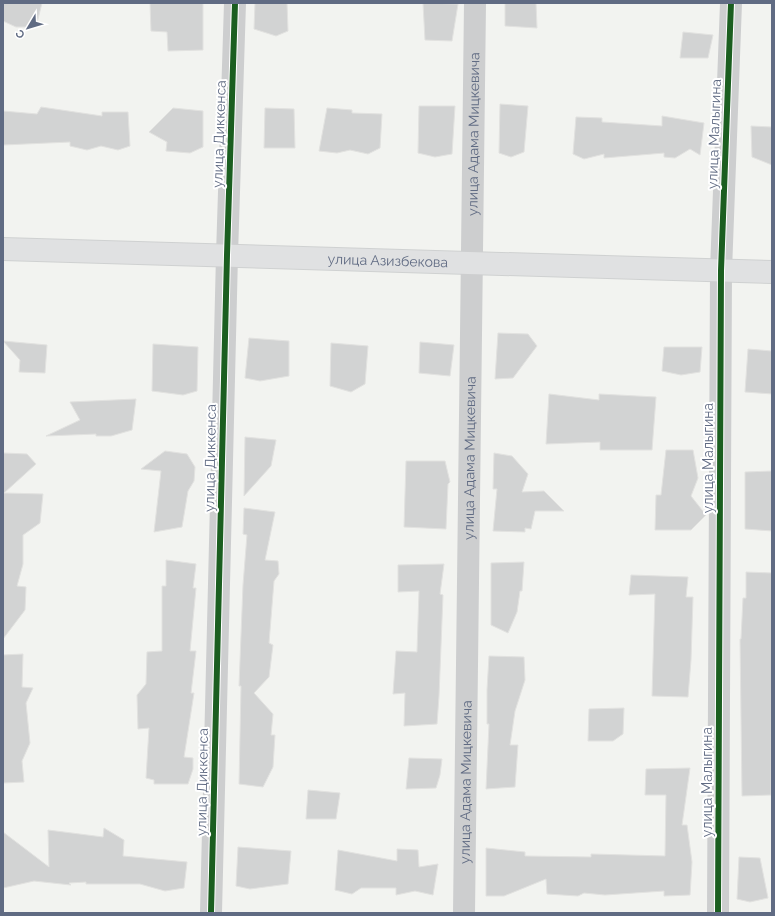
<svg xmlns="http://www.w3.org/2000/svg" width="775" height="916" viewBox="0 0 775 916" font-family="Raleway,sans-serif">
  <rect width="100%" height="100%" fill="#f2f3f0"/>
  <!-- building -->
  <path fill="#d2d3d3" stroke="#e2e2e0" d="M3,3H42L36,27H16L3,21Z
    M150,3H203V50L168,51L167,32L151,31Z
    M255,3H287L288,31L276,36L254,29Z
    M423,3L458,4L452,41L425,40Z
    M505,3H536L537,28L505,26Z
    M683,32L713,35L708,58H680Z
    M500,104L528,106L524,152L511,157L499,153Z
    M419,106H455L452,154L435,157L418,153Z
    M41,107L102,116V112H128L130,146L118,150L101,146L87,150L70,146V142L3,145V111L37,114Z
    M173,108L203,111V147L190,153L166,151L167,142L149,132Z
    M265,108L294,109L295,148H264Z
    M327,108L352,110V113L382,114L380,148L368,154L350,150L337,153L319,151Z
    M662,116L704,123L700,155L690,149L675,158L664,157V153L604,158V154L584,159L573,154L576,117L602,118V122L662,126Z
    M751,126L772,127V165L752,157Z
    M498,333L528,334L537,346L513,378L495,379Z
    M249,338L289,341V376L260,381L245,378Z
    M3,341L47,345L45,373L19,372L20,360Z
    M420,342L454,345L450,376L419,373Z
    M331,343L368,346L365,384L351,392L330,386Z
    M153,344L198,347L197,391L183,395L152,391Z
    M664,347H702L700,372L681,375L662,371Z
    M748,349L772,351V394L745,392Z
    M549,394L599,400V394L656,397L652,450H600V442L546,444Z
    M136,399L132,430L111,436H96V434L46,436L80,420L70,402Z
    M245,437L276,440L271,466L244,496Z
    M666,450H693L698,478L691,496L706,515L691,530H655L656,495H661Z
    M165,451L187,454L195,467L194,481L188,491L182,527L154,532L161,471L141,469Z
    M3,453L27,454L36,464L4,493L43,494L40,523L23,535V564L17,586L26,587L25,610L3,639Z
    M494,453L512,456L528,474L522,492L544,491L564,511H535L531,529L525,528V532L493,531L497,489H493Z
    M406,461H445L450,482L448,484L446,529L404,527Z
    M772,471V531L745,529V472Z
    M244,508L275,512L265,560L278,561L279,574L274,581L269,643L273,645L269,677L254,693L273,714L271,735H275L273,767L263,787L239,784L241,686H239L243,585L247,535L243,534Z
    M166,560L196,564L193,588H196L190,651H196L191,693H194L184,757L193,758V769L188,784H154V780L146,778L149,728L138,729L137,695L146,684L147,652L162,651V586H166Z
    M524,562L522,591H520L517,612L508,633L491,625V563Z
    M444,564L440,594L443,595L439,696L437,724L404,726L405,693L393,694L396,651L417,652L419,591L398,592V565Z
    M746,572L772,573L771,795L742,796L740,639H741L743,598H746Z
    M631,575L688,577L686,597H693L691,660L688,697L652,696L655,594L629,595Z
    M23,654L22,687L33,688L26,703L30,743L22,761L24,782L3,783V655Z
    M489,656L524,657L525,680L515,711L510,745H518L515,787L486,789L489,724H487V690Z
    M624,708L623,734L613,741H588L589,709Z
    M409,758L442,759L440,775L436,788L406,789Z
    M690,768L682,825H687L692,862L690,895L664,896V891L605,895L584,893L578,896L547,894L546,879L504,896H486V848L525,852V856L591,857V854L665,856L666,795H645L646,769Z
    M308,790L340,793L336,819H306Z
    M104,828L124,840L123,856L187,862L184,888L165,891L140,884H86V882L69,883L71,885L34,881L3,888V832L49,867L48,830L103,837Z
    M238,847L291,851L288,884L250,889L236,886Z
    M397,849L418,850L419,867L438,864L433,895L415,891L396,895V888H361L352,894L335,890L338,850L397,861Z
    M739,857L760,858L768,898L750,902L737,899Z"/>
  <g fill="none" stroke-linecap="round" stroke-linejoin="round">
    <!-- secondary casing -->
    <g stroke="#cfd1d1" stroke-width="24">
      <g id="secondary">
        <path id="s2" d="M3,249L772,272"/>
      </g>
    </g>
    <!-- street -->
    <g stroke="#cdcecf" stroke-width="22">
      <path d="M211,913L227,255L235,3"/>
      <path id="s1" d="M464,913L475,3"/>
      <path d="M718,913L721,271L731,3"/>
    </g>
    <!-- secondary -->
    <use href="#secondary" stroke="#e0e1e2" stroke-width="22"/>
    <!-- cycleway casing -->
    <g stroke="#fff" stroke-width="8">
      <path id="cycleway" d="M211,913L227,255L235,3
        M718,913L721,271L731,3"/>
    </g>
    <!-- cycleway -->
    <use href="#cycleway" stroke="#1b5e20" stroke-width="6"/>
  </g>
  <g text-anchor="middle" stroke-width="4" stroke-linejoin="round" paint-order="stroke">
    <!-- street labels -->
    <g font-size="14" fill="#606b83" stroke="#fff">
      <text transform="translate(219 134) rotate(-88)" y="5">улица Диккенса</text>
      <text dy="5" stroke="none"><textPath href="#s1" startOffset="779">улица Адама Мицкевича</textPath></text>
      <text transform="translate(714 134) rotate(-88)" y="5">улица Малыгина</text>
      <text dy="5" stroke="none"><textPath href="#s2" startOffset="385">улица Азизбекова</textPath></text>
      <text transform="translate(210 458) rotate(-89)" y="5">улица Диккенса</text>
      <text dy="5" stroke="none"><textPath href="#s1" startOffset="455">улица Адама Мицкевича</textPath></text>
      <text transform="translate(708 458) rotate(-90)" y="5">улица Малыгина</text>
      <text transform="translate(202 782) rotate(-89)" y="5">улица Диккенса</text>
      <text dy="5" stroke="none"><textPath href="#s1" startOffset="131">улица Адама Мицкевича</textPath></text>
      <text transform="translate(707 782) rotate(-90)" y="5">улица Малыгина</text>
    </g>
  </g>
  <!-- border -->
  <rect width="775" height="916" fill="none" stroke="#606b83" stroke-width="8"/>
  <!-- north arrow -->
  <g transform="translate(28 28) rotate(232)" stroke="#ffffff" stroke-width="3" paint-order="stroke">
  <path d="M0-3L7 15L0 10L-7 15Z" fill="#606b83"/>
  <text y="-6" font-size="11" font-weight="bold" text-anchor="middle" fill="#606b83">С</text>
  </g>
</svg>
